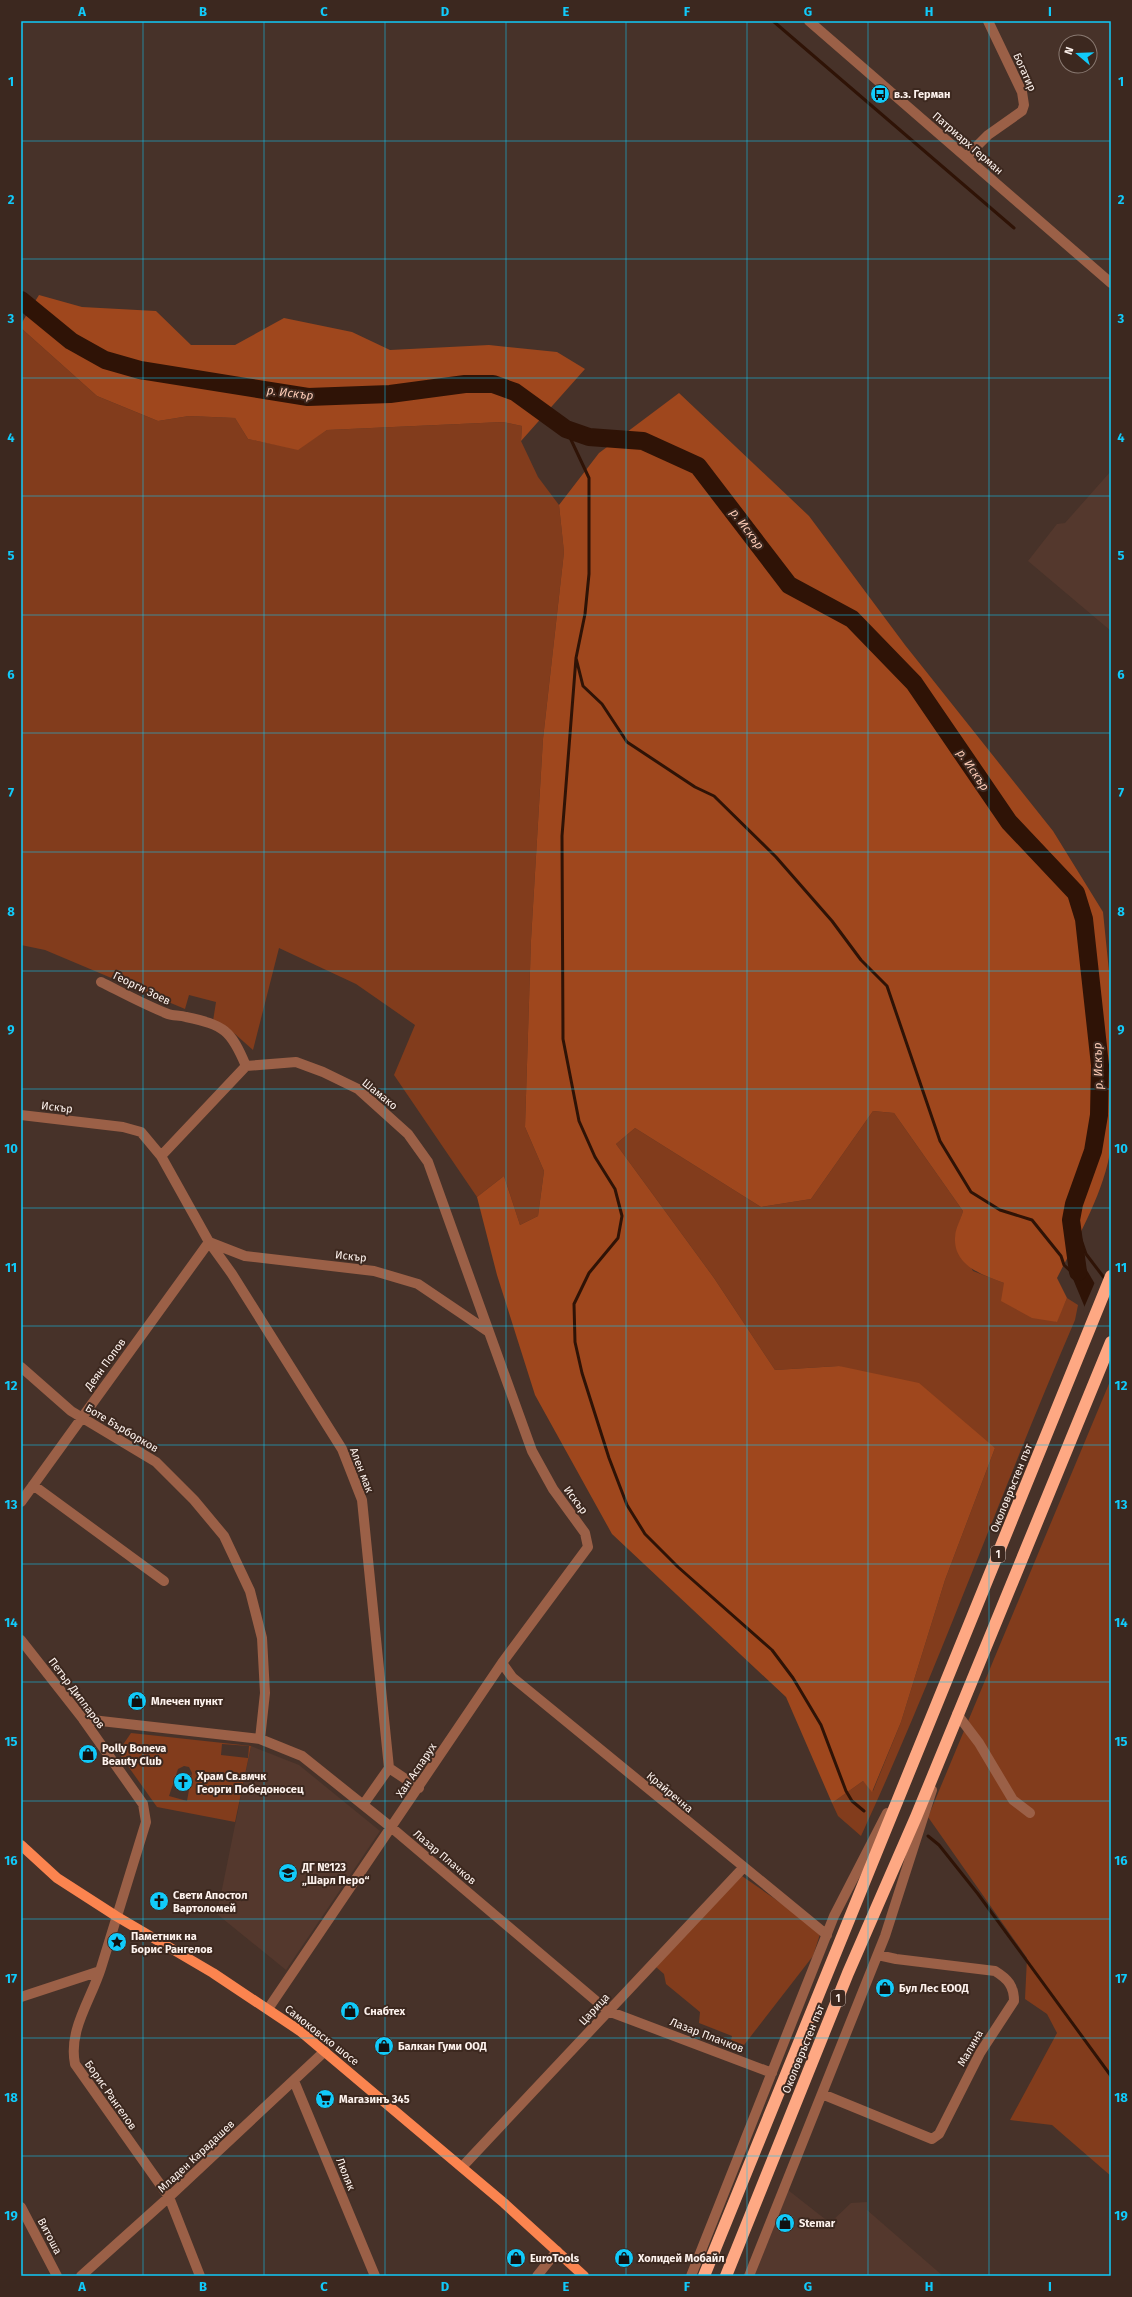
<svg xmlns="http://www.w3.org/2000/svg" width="1132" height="2297" viewBox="0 0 1132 2297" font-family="'Fira Sans',sans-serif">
  <rect width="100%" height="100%" fill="#473229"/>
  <!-- built -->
  <path fill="#54382d" d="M1111,471V631L1028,561L1057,524L1065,523Z
    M251,1746L299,1765L380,1831L286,1970L217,1914Z
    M788,2190L830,2223L851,2203L867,2202V2210L943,2276H753Z"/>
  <!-- green -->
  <path fill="#823c1c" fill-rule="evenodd" d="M21,328L97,396L158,421L189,416L235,418L248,439L298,449L327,430L503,422L522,426L521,441L538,477L559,505L564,552L543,739L531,940L525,1127L544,1171L538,1216L520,1225L504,1176L477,1197L394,1075L415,1025L356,984L279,948L253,1050L235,1034L213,1021L216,1002L189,995L185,1009L45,950L21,945Z
    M873,1111L894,1113L963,1211L955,1237L973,1271L1004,1283L1056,1322L1067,1298L1078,1305L1075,1320C1001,1491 939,1667 861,1836L838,1816L832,1803L863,1781L873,1791L901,1722L945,1580L995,1448L839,1366L775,1370L714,1278L616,1144L635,1128L761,1207L811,1199Z
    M1111,1379V2176L1052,2125L1010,2120L1057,2033L1047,2014L1025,1999L1027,1958L928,1817Z
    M131,1733L251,1746L235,1822L157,1807L118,1752ZM222,1744L249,1746L248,1758L221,1755ZM184,1766L189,1767L192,1773L187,1801L169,1796L178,1769Z
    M742,1876L821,1931L813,1956L744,2045L731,2040L732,2036L699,2023L700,2012L666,1984L664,1974L656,1967L738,1878Z"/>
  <!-- forest -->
  <path fill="#9f471d" d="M39,295L82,307L156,311L191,345H235L284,318L352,332L390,350L489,345L557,352L585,369L521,441L522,426L503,422L327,430L298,450L248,439L235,418L189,416L158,421L97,396L21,328V324Z
    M679,393L809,516L905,645L1053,831L1103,912L1111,991V1147C1104,1193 1078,1237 1057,1278L1067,1298L1057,1322L1032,1318L1001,1301L1004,1283C983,1275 954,1266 955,1238C955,1229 961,1219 963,1211L894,1113L873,1111L811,1199L761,1207L635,1128L616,1144L714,1278L775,1370L839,1366L919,1383L995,1448L945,1580L901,1722L872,1792L863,1781L832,1803L786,1697L612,1534L535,1395L497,1275L477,1197L504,1176L520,1225L538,1216L544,1171L525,1127L531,940L543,739L564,552L559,505L599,453Z"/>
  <!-- water -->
  <path fill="#2f1306" d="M1074,1248L1106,1303L1088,1315L1073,1279Z"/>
  <!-- pier -->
  <path fill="#473229" d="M1095,1282L1111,1305V1342L1102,1336L1083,1310Z"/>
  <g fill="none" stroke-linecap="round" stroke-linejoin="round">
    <!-- stream -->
    <path stroke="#2f1306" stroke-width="3" d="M773,21L1014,228
      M566,429L589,478V574L585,614L576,658L583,686L602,704L627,742L695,787L714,796L776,857L832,921L861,960L887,986L940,1141L971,1192L1000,1210L1032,1220L1061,1256L1064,1265L1076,1276
      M576,658L562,836L563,1039L579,1121L595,1157L615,1189L622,1216L618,1238L589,1273L574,1304L575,1342L582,1373L609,1458L627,1505L645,1534L678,1567L772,1650L793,1678L821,1725L846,1791L852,1801L864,1811
      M1071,1220L1077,1228L1086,1254L1105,1279
      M928,1836L939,1845L978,1894L1111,2076"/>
    <!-- river -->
    <path stroke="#2f1306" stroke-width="18" d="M21,300L71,341L105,360L140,370L308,397L390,394L465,384H493L515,392L566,429L589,437L643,441L698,466L789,585L852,619L914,683L1009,822L1076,893L1084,919L1100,1065L1099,1115L1093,1151L1074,1204L1071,1220L1078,1272"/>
    <!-- minor -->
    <path stroke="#9b6047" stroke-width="10" d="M809,21L1111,283
      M966,157L988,135L1022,111L1024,105L1022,92L988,21
      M101,982C123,993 145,1005 168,1014C173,1016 180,1015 186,1017C224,1025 231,1030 246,1066
      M21,1115L123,1127L141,1132L161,1156L209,1242L245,1256L374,1271L418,1284L489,1332L532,1451L553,1489L585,1533L588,1547L502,1663L268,2009
      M161,1156L246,1066L296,1062L323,1072L358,1089L408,1134L428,1162L489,1332
      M21,1367L71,1411L156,1462L194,1500L224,1536L250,1591L262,1638L265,1693L260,1739
      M33,1485L164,1581
      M21,1502L209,1242L232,1274L342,1449L362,1500L389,1768
      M21,1640L83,1719L143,1804L146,1822C131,1871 116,1920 101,1968C91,2000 68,2030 75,2064L169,2197L200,2276
      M502,1663L512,1677L827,1935
      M957,1714L979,1743L1013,1800L1030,1813
      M83,1719L260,1739L302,1756L392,1828L608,2011L772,2073
      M389,1768L419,1788
      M363,1805L389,1768
      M21,1997L100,1971
      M294,2081L375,2276
      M822,2094L932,2139L939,2134L980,2053L1014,2001C1014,1986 1008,1979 995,1971L896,1959L878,1955
      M462,2167L743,1868
      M21,2207L57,2276
      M81,2276L169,2197L325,2051
      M537,2276L557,2251
      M691,2276L834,1916L887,1813
      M749,2276L885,1936L932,1790"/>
    <!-- major -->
    <path stroke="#fb844f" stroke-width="10" d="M21,1845L57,1878L116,1916L213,1973L300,2031L504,2203L584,2276"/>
    <!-- highway -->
    <path stroke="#fea883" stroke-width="12" d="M704,2276L1111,1276
      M726,2276L848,1973L916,1817L1111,1342"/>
  </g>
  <!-- grid -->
  <path fill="none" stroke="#11cafa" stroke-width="1" stroke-opacity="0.55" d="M143,21V2276M264,21V2276M385,21V2276M506,21V2276M626,21V2276M747,21V2276M868,21V2276M989,21V2276M21,141H1111M21,259H1111M21,378H1111M21,496H1111M21,615H1111M21,733H1111M21,852H1111M21,971H1111M21,1089H1111M21,1208H1111M21,1326H1111M21,1445H1111M21,1564H1111M21,1682H1111M21,1801H1111M21,1919H1111M21,2038H1111M21,2156H1111"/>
  <!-- icons -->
  <defs>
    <g id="bus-disc" transform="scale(1)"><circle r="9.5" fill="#11cafa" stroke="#3c281f"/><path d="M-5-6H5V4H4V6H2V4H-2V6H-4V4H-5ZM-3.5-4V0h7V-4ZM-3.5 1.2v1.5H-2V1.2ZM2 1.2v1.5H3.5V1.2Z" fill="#111"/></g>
    <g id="shop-disc" transform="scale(1)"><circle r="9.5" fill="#11cafa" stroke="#3c281f"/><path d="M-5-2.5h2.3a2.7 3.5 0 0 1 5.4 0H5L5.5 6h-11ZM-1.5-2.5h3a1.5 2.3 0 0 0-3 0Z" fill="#111"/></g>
    <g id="church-disc" transform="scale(1)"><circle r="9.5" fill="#11cafa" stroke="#3c281f"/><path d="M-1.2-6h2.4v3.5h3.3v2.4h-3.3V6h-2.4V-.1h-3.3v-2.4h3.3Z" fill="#111"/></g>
    <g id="school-disc" transform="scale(1)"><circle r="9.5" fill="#11cafa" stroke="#3c281f"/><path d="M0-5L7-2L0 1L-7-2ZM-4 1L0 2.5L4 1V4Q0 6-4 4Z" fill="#111"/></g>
    <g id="sight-disc" transform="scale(1)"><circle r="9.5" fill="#11cafa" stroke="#3c281f"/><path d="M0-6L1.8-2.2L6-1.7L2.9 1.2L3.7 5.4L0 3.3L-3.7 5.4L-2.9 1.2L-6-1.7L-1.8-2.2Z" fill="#111"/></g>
    <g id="supermarket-disc" transform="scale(1)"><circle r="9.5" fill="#11cafa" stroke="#3c281f"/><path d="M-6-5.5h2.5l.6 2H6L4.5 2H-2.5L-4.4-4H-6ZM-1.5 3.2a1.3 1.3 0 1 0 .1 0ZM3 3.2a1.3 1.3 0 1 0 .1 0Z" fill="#111"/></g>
  </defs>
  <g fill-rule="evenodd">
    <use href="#bus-disc" x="880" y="94"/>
    <use href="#shop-disc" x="137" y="1701"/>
    <use href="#shop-disc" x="88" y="1754"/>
    <use href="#church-disc" x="183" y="1782"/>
    <use href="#school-disc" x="288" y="1873"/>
    <use href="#church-disc" x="159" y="1901"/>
    <use href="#sight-disc" x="117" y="1942"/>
    <use href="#shop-disc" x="885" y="1988"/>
    <use href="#shop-disc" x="350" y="2011"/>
    <use href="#shop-disc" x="384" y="2046"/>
    <use href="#supermarket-disc" x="325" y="2099"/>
    <use href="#shop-disc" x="785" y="2223"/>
    <use href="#shop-disc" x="516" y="2258"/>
    <use href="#shop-disc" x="624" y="2258"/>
  </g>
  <g text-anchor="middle" stroke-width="4" stroke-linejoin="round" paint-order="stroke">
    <!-- shield labels -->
    <g fill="#3c281f" stroke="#c3b5af" stroke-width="1">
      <rect x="991" y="1546" width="14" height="16" rx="3"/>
      <rect x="831" y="1990" width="14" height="16" rx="3"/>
    </g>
    <g font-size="10" font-weight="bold" fill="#fdf2ed">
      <text x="998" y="1558">1</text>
      <text x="838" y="2002">1</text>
    </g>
    <!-- street labels -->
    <g font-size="11" fill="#fdf2ed" stroke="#3c281f">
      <text transform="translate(1025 72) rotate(66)" y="4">Богатир</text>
      <text transform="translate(968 143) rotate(41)" y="4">Патриарх Герман</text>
      <text transform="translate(142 988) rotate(26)" y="4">Георги Зоев</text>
      <text transform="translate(380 1094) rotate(39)" y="4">Шамако</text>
      <text transform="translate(57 1107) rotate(7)" y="4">Искър</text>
      <text transform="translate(351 1256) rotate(6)" y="4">Искър</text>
      <text transform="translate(105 1364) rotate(-54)" y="4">Деян Попов</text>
      <text transform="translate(122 1428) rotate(31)" y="4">Боте Бърборков</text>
      <text transform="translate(362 1470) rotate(69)" y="4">Ален мак</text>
      <text transform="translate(1011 1488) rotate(-68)" y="4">Околовръстен път</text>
      <text transform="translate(576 1500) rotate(53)" y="4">Искър</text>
      <text transform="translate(77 1693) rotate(53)" y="4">Петър Дипларов</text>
      <text transform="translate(416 1770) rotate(-56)" y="4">Хан Аспарух</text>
      <text transform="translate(670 1792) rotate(40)" y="4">Крайречна</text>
      <text transform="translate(445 1857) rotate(40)" y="4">Лазар Плачков</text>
      <text transform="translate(594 2009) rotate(-47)" y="4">Царица</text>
      <text transform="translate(322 2035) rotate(38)" y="4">Самоковско шосе</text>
      <text transform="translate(707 2035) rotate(21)" y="4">Лазар Плачков</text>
      <text transform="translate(970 2048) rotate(-60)" y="4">Малина</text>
      <text transform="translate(803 2049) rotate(-68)" y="4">Околовръстен път</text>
      <text transform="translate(111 2095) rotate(55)" y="4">Борис Рангелов</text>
      <text transform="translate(196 2156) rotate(-43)" y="4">Младен Карадашев</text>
      <text transform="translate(346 2174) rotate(68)" y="4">Люляк</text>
      <text transform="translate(50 2236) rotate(62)" y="4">Витоша</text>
    </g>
    <!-- poi labels -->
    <g font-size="11" font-weight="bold" fill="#fdf2ed" stroke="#3c281f" text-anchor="start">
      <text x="894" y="98">в.з. Герман</text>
      <text x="151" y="1705">Млечен пункт</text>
      <text x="102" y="1752">Polly Boneva<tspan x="102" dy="13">Beauty Club</tspan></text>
      <text x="197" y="1780">Храм Св.вмчк<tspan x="197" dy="13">Георги Победоносец</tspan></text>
      <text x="302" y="1871">ДГ №123<tspan x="302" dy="13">„Шарл Перо“</tspan></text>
      <text x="173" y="1899">Свети Апостол<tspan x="173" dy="13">Вартоломей</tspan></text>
      <text x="131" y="1940">Паметник на<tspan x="131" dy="13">Борис Рангелов</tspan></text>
      <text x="899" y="1992">Бул Лес ЕООД</text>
      <text x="364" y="2015">Снабтех</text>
      <text x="398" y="2050">Балкан Гуми ООД</text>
      <text x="339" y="2103">Магазинъ 345</text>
      <text x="799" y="2227">Stemar</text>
      <text x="530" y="2262">EuroTools</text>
      <text x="638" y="2262">Холидей Мобайл</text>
    </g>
    <!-- water labels -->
    <g font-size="12" font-style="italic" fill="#fac9b4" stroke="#3c281f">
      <text transform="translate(290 393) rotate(7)" y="4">р. Искър</text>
      <text transform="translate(747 529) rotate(53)" y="4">р. Искър</text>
      <text transform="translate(973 770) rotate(56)" y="4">р. Искър</text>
      <text transform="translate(1098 1066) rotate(-92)" y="4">р. Искър</text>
    </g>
  </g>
  <!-- border -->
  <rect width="1132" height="2297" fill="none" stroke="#3c281f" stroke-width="44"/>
  <!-- north arrow -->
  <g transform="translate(1078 54) rotate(289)"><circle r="19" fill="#3c281f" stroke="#897971"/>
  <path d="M0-3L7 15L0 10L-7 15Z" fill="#11cafa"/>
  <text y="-6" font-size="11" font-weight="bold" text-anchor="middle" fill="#fdf2ed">N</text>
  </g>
  <rect x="22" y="22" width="1088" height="2253" fill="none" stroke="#11cafa" stroke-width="1.5"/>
  <g font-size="13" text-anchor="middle" font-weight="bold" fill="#11cafa">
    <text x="82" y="16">A</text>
    <text x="203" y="16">B</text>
    <text x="324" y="16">C</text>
    <text x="445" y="16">D</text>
    <text x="566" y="16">E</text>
    <text x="687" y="16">F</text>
    <text x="808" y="16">G</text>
    <text x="929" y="16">H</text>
    <text x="1050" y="16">I</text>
    <text x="11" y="86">1</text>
    <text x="1121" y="86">1</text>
    <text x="11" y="204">2</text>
    <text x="1121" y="204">2</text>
    <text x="11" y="323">3</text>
    <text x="1121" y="323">3</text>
    <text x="11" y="442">4</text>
    <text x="1121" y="442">4</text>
    <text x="11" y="560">5</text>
    <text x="1121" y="560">5</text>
    <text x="11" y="679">6</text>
    <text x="1121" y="679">6</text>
    <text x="11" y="797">7</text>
    <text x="1121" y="797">7</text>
    <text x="11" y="916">8</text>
    <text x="1121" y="916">8</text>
    <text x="11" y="1034">9</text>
    <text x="1121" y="1034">9</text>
    <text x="11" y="1153">10</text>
    <text x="1121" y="1153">10</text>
    <text x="11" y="1272">11</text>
    <text x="1121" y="1272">11</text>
    <text x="11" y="1390">12</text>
    <text x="1121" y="1390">12</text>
    <text x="11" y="1509">13</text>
    <text x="1121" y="1509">13</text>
    <text x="11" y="1627">14</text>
    <text x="1121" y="1627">14</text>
    <text x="11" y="1746">15</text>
    <text x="1121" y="1746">15</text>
    <text x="11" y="1865">16</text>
    <text x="1121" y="1865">16</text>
    <text x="11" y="1983">17</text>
    <text x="1121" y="1983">17</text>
    <text x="11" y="2102">18</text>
    <text x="1121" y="2102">18</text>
    <text x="11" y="2220">19</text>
    <text x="1121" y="2220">19</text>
    <text x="82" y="2291">A</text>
    <text x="203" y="2291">B</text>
    <text x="324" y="2291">C</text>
    <text x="445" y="2291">D</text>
    <text x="566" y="2291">E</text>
    <text x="687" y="2291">F</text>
    <text x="808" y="2291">G</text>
    <text x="929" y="2291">H</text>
    <text x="1050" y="2291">I</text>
  </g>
</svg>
